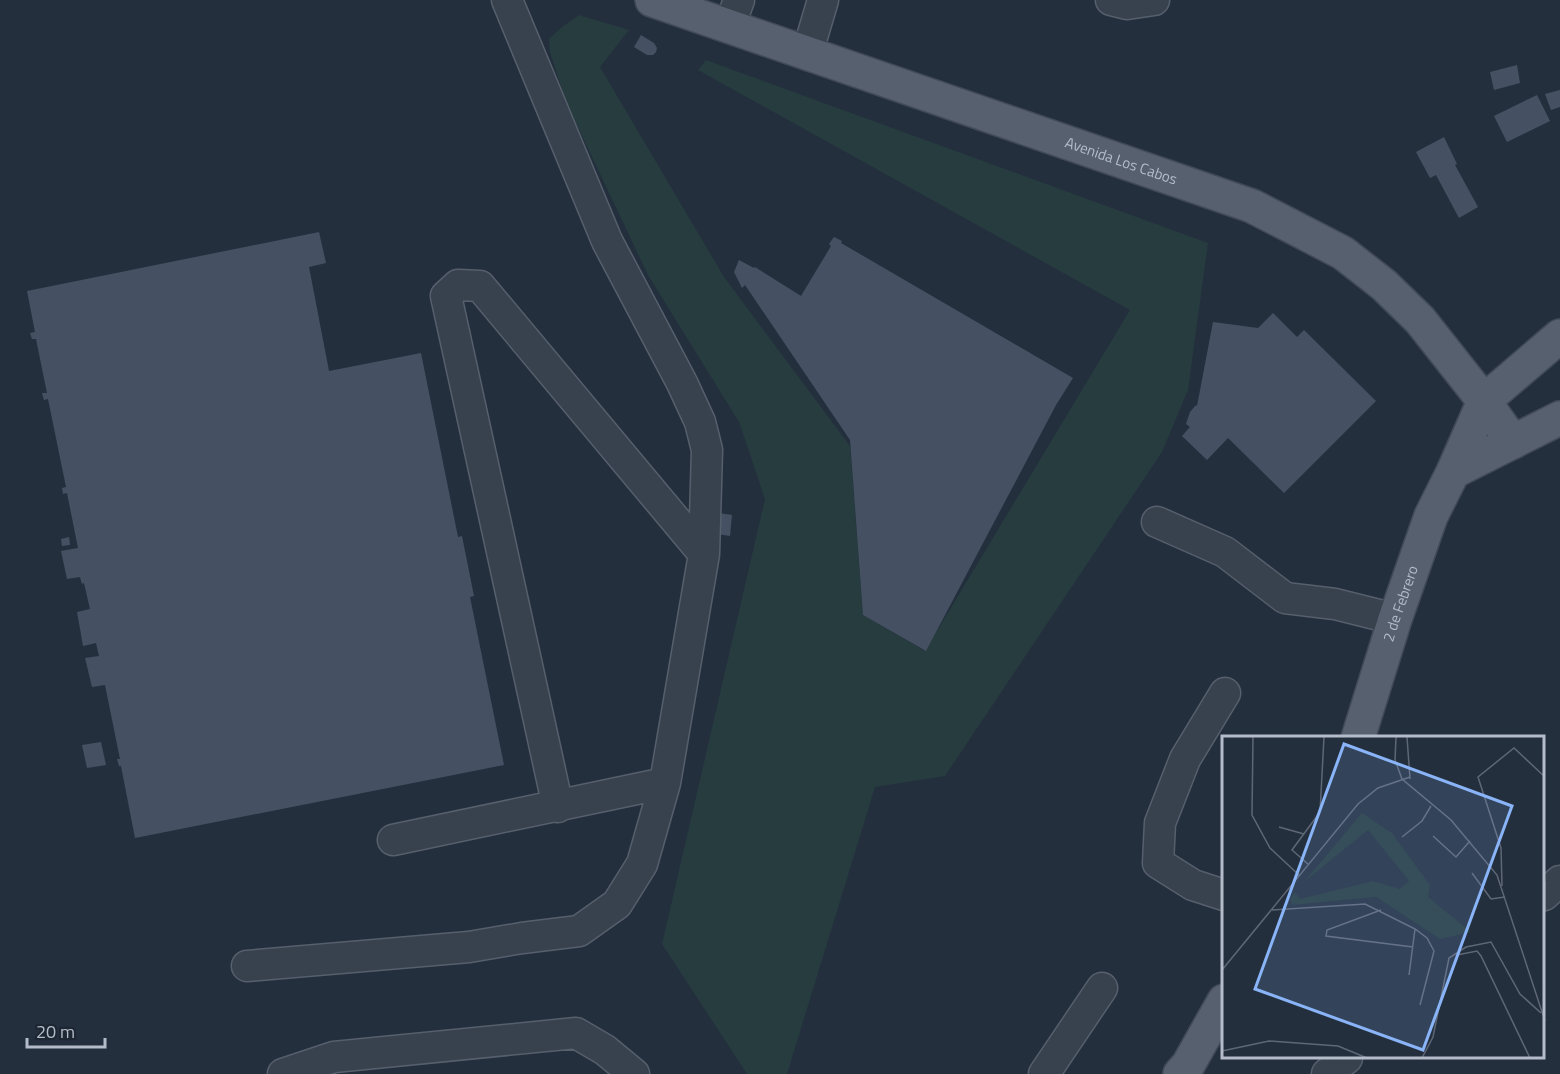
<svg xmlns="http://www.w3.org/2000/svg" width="1560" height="1074" viewBox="0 0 1560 1074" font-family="'Titillium Web',sans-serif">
  <rect width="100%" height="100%" fill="#242f3e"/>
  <!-- green -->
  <path fill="#263c3f" d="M579,15L629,30L600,67L724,277L850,446L863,615L925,651L1130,310L698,70L706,60L1208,243L1188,390L1162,452L945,776L875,787L787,1074H747L662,944L765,499L739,422L648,275L566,102L550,52L549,39L562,27Z"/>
  <!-- building -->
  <path fill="#455162" d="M641,35L654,43L657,48L656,52L653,55H647L634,47Z
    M1517,65L1520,83L1494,90L1490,72Z
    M1560,90V107L1551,110L1545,94Z
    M1537,95L1550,121L1507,142L1494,116Z
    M1444,137L1457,164L1455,165L1478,207L1459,218L1436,175L1430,178L1416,152Z
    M319,232L326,263L309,267L329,371L421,353L458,537L462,536L474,596L470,597L504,765L135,838L121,766H119L117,759H120L105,685L92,687L85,658L99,656L96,643L83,646L77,612L90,609L84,583L82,584L80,577L67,579L61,551L78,548L67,493L63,494L62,488L66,487L48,399L44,400L42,393H47L36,339H32L30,333L35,332L27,291Z
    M834,237L842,241L841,243L1073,378L1056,405L926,651L863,615L850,440L745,285L742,288L734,272L739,260L754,268L755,267L801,296L831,246L829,244Z
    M1273,313L1297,337L1304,330L1376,401L1284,493L1228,438L1207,460L1182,436L1190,427L1186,424L1190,412L1196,405L1197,406L1213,322L1258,328Z
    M719,513L732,515L730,536L717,534Z
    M69,537L70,545L62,546L61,539Z
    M101,742L106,765L87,768L82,745Z"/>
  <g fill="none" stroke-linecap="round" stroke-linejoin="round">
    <!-- minor casing -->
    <g stroke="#565f6c" stroke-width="33">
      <path id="minor" d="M1111,0L1127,4L1154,0
        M729,27L739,0
        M807,54L823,0
        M1157,522L1225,552L1285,598L1335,604L1395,619
        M558,807L446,296L458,285L480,286L704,554
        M393,840L665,783
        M1224,895L1193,885L1158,863L1160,823L1185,759L1225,693
        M1544,895L1560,881
        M247,966L469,947L522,938L579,931L617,904L642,864L665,783L704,554L707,450L700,422L682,383L607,241L507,0
        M283,1074L334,1057L576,1033L605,1050L634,1074
        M1044,1074L1102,988
        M1327,1074L1347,1058"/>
    </g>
    <!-- major casing -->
    <g stroke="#414a57" stroke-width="36">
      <g id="major">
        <path id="s1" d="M652,0L1252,206L1343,253L1384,285L1420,320L1484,401L1513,442"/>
        <path d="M1453,472L1560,418"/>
        <path id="s2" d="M1358,738L1395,619L1431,516L1453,472L1484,401L1560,336"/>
        <path d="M1180,1074L1188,1065L1224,1001"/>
      </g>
    </g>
    <!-- minor -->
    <use href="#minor" stroke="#38414e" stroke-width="30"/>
    <!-- major -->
    <use href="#major" stroke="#56606e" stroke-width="33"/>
  </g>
  <g text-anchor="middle" stroke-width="6" stroke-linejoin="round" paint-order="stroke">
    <!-- street labels -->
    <g font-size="15" fill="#b4bcc9" stroke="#1d2633">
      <text dy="5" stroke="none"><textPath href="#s1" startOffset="496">Avenida Los Cabos</textPath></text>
      <text dy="5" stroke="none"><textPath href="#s2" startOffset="141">2 de Febrero</textPath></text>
    </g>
  </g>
  <!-- overview -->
  <g transform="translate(1222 736)">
    <rect width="322" height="322" fill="#242f3e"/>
    <path d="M140,77L170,97L208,149L206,161L249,196L218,203L154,161L70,169L68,163L73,156L78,163L151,145L178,153L187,145L146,94L82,146Z" fill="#263c3f"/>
    <path fill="none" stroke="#5e6776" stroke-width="1.5" d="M31,1L30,79L48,112L78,140M174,1L173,24L180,43L229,84L275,139L323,285M185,1L188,43M57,91L82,98M211,100L234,121L248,105M180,101L200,85L209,70M87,129L70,114L98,76L102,1M250,137L269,163L283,161M323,145V176M280,150L279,112L256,41L292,12L323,41M50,174L143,168L193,193L205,202L212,215L198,269M159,174L105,194L104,200L191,211M235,219L255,215L259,220L308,322M0,234L136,68L156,52L188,41M187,239L193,193M0,315L47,305L116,310L145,322M200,322L211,301L227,222L244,211L269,206L298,258L319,277"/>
    <path fill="#8ab4f8" fill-opacity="0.15" stroke="#8ab4f8" stroke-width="3" d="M122,8L290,70L201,314L33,253Z"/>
    <rect width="322" height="322" fill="none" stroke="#b4bcc9" stroke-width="3"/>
  </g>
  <!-- scale -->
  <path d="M27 1038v9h78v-9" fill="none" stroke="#b4bcc9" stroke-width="3"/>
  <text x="36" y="1038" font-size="18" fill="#b4bcc9" stroke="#1d2633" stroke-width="4.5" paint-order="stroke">20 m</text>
</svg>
